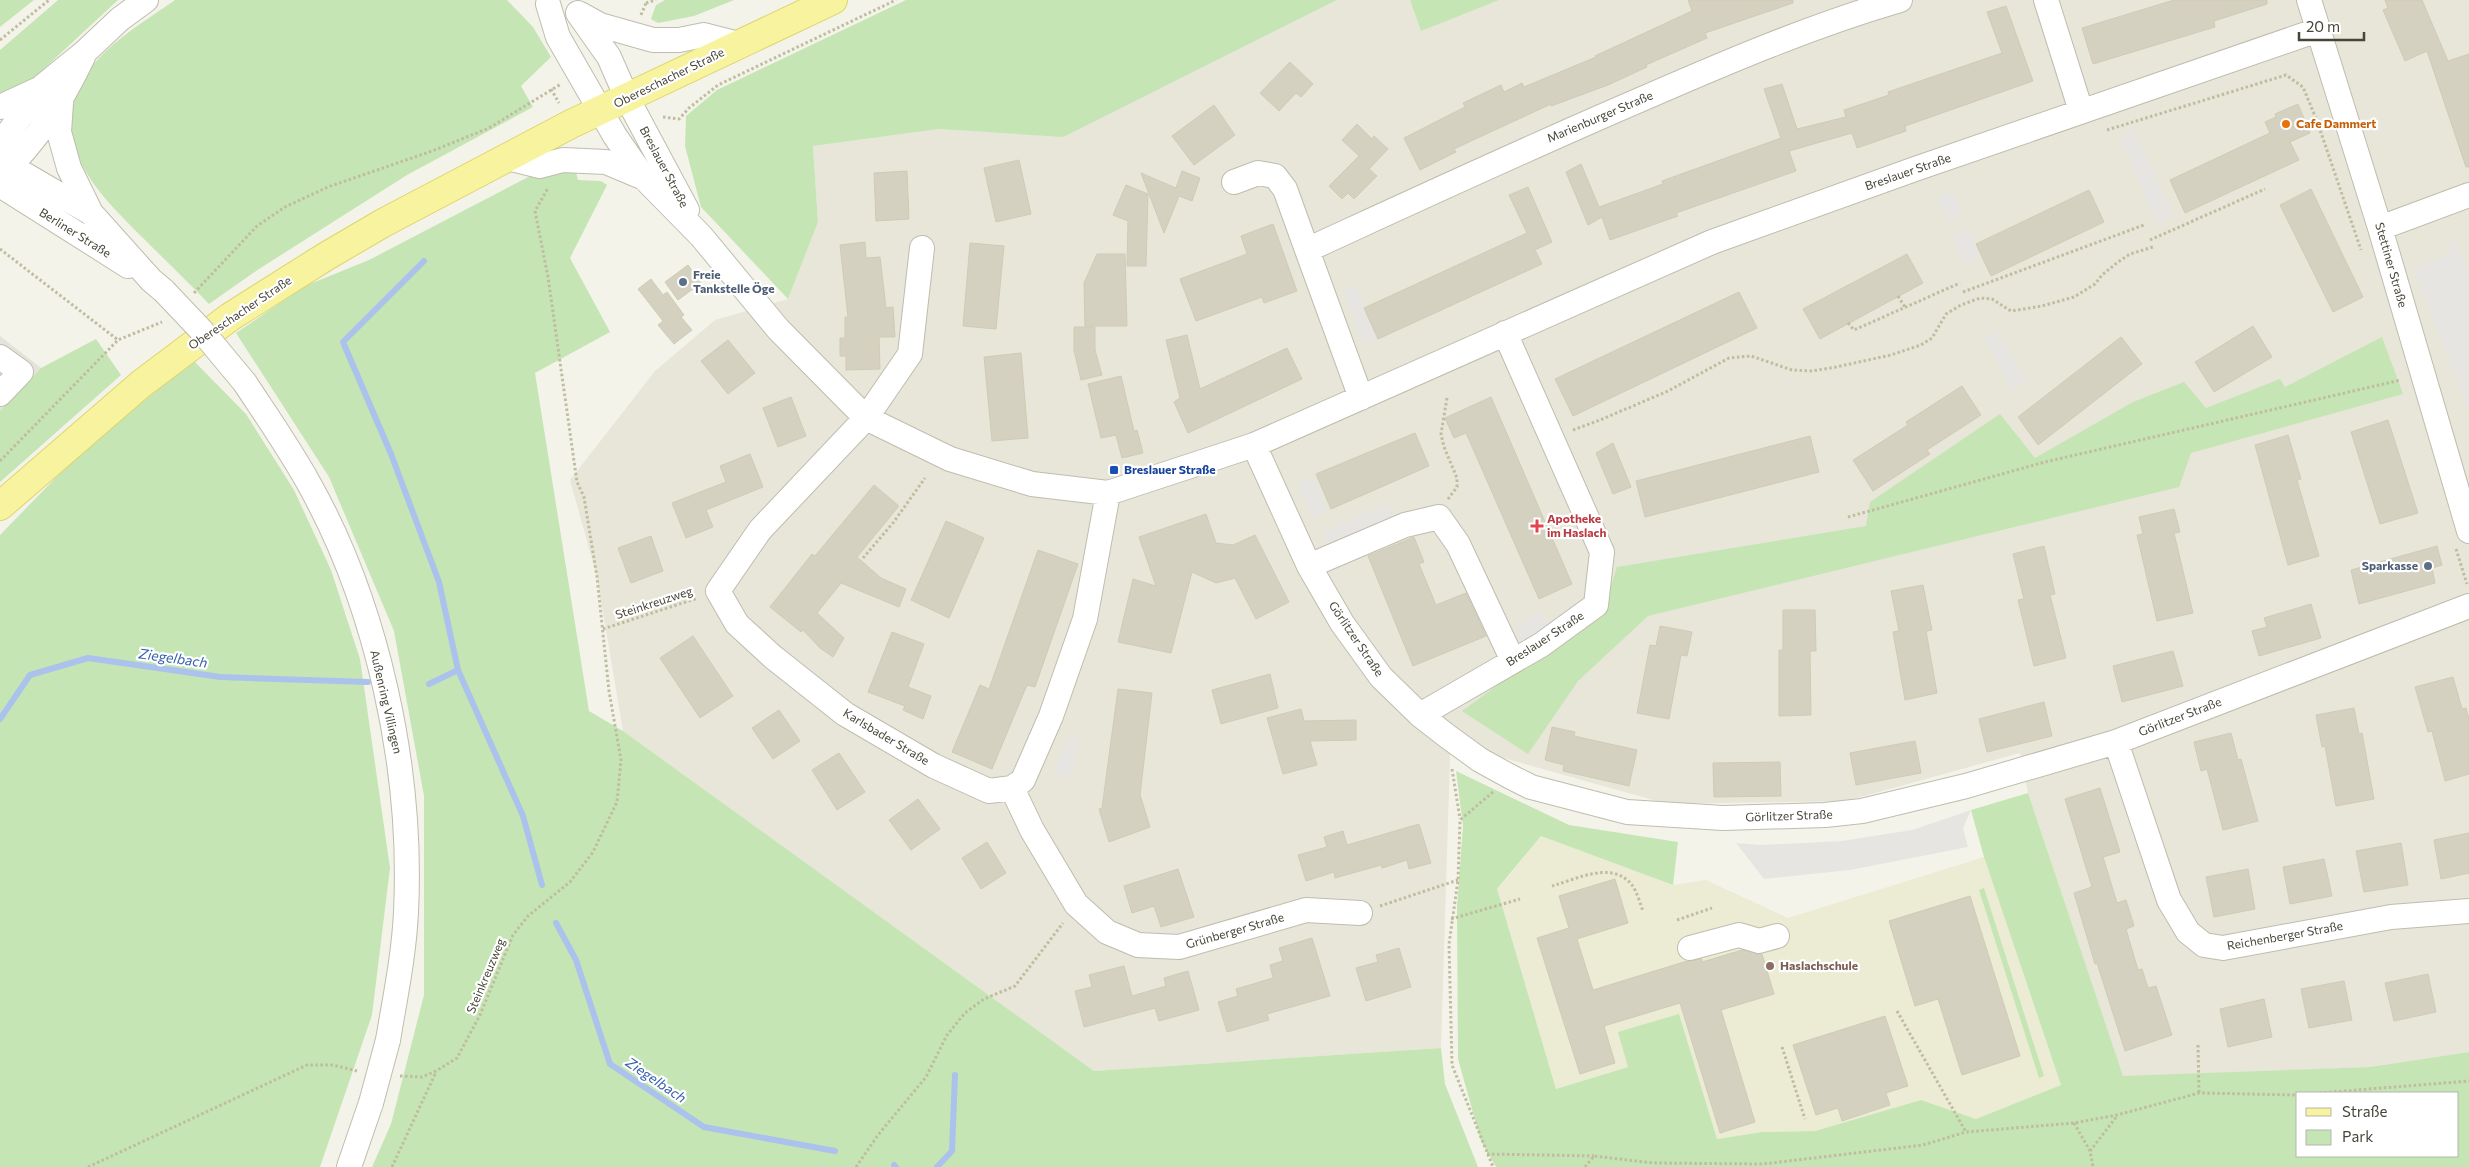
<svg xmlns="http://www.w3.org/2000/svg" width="2469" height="1167" viewBox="0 0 2469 1167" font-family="Commissioner,sans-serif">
  <rect width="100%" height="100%" fill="#f4f3ea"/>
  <!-- residential -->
  <path fill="#e7e6d8" d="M1337,0H1410L1421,30L1499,0H2469V1052L2370,1067L2123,1077L2028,793L2020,753L1846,801L1667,804L1493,755L1451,725L1441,1048L1094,1071L623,731L597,577L570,480L655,371L715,320L788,299L818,222L813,146L939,129L1063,136Z"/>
  <!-- industrial -->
  <path fill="#e3e2db" d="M0,336L41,368L0,411Z"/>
  <!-- education -->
  <path fill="#ecebd4" d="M1541,836L1673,885L1706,880L1788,918L1984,857L2061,1085L1976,1119L1921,1100L1815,1131L1762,1132L1717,1139L1679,1014L1628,1067L1556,1089L1497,890Z"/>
  <!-- green -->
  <path fill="#c5e5b5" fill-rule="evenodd" d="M0,0H34L0,27Z
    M58,0H118L20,91L0,98V50Z
    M175,0H507L533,27L551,57L521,86L533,107L407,175L259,269L209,304C187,281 164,259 142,237C97,192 45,142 86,75C104,45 147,20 175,0Z
    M665,0H734L694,16L658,23L651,19L656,5Z
    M906,0H1337L1063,137L939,129L813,146L818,222L788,299L701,207L685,146L686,116L717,90Z
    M1410,0H1499L1421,31Z
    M575,168L578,180L601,181L607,185L570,258L610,332L535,373L589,711L623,731L1094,1071L1441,1048L1445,1084L1478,1167H372L391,1124L424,995V796L394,631L329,477L236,333L305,286L369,260L532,175Z
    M2382,337L2403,394L2191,453L2179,487L1648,616L1578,681L1528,754L1462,711L1604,608L1617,567L1866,526L1870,502L2000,414L2035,458L2133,402L2184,382L2206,408L2280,379L2285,387Z
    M96,339L121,375L0,482V411L41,368Z
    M193,360L246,414L294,490L331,570L360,659L390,868L372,1015L320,1167H0V535L74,459Z
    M1456,771L1569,825L1678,842L1673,885L1541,836L1497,889L1556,1089L1628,1067L1618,1032L1679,1014L1717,1139L1762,1132L1815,1131L1921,1100L1976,1119L2061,1085L1984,857L1971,810L2028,793L2123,1076L2370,1067L2469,1052V1167H1496L1481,1141L1458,1059L1457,907L1463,826ZM2298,1093H2458V1156H2298Z
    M1984,888L2044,1076L2039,1078L1979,890Z"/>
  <!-- parking -->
  <path fill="#e6e5e1" d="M2133,128L2174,215L2157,224L2120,137Z
    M1953,192L1964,215L1947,223L1937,197Z
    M1968,228L1980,260L1965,266L1952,235Z
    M2455,240L2469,274V412L2413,269L2450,255L2445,243Z
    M1357,285L1377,339L1364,346L1343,289Z
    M1997,331L2027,381L2012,390L1984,338Z
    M1314,477L1328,511L1312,517L1297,483Z
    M1389,502L1397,518L1329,548L1322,533Z
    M1541,611L1551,627L1524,646L1513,629Z
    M1070,735L1081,741L1070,778L1053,772Z
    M1971,810L1963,828L1968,847L1850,870L1764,879L1736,843L1761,845L1842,841L1912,830Z"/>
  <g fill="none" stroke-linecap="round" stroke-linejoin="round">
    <!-- stream -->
    <path stroke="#aac2ec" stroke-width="6" d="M424,261L343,342L391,454L439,582L458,670L523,816L542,885
      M429,684L458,670
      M0,719L30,675L88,658L220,677L368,682
      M556,923L576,960L610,1064L704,1127L835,1151
      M894,1165L896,1167
      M937,1167L952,1151L955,1075"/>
  </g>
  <!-- building -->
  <path fill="#d5d1c0" stroke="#cfcbb3" d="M1688,0H1793V3L1705,33L1707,38L1646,65L1647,67L1608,85L1551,106V104L1454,149L1456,152L1420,170L1404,138L1465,107L1463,103L1501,85L1504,92L1522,83L1524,87L1596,57L1595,56L1692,11Z
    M2174,0H2267V4L2214,21L2215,27L2093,64L2082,28Z
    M2385,0H2422L2448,61L2469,54V167H2466L2427,51L2405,61L2383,10L2388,8Z
    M2006,6L2033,81L1905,126L1906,131L1857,148L1852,133L1789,151L1796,171L1676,213L1678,216L1610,240L1602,217L1588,225L1566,172L1581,164L1599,207L1663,184L1662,181L1781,138L1764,89L1782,84L1797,129L1846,117L1844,110L1889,95L1888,92L2002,53L1987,12Z
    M1290,62L1313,84L1301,97L1296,93L1279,111L1260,93Z
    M2298,104L2310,133L2290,142L2299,160L2185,213L2170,180L2270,133L2265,122L2276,117L2275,114Z
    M1214,105L1235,135L1194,165L1172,136Z
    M1357,124L1372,139L1374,136L1388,149L1369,169L1377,176L1354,199L1348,193L1342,199L1329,186L1359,156L1342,140Z
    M1019,160L1031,214L996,222L984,168Z
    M907,171L909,219L876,221L874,173Z
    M1182,171L1200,178L1192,201L1179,196L1164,233L1141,173L1176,188Z
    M1126,185L1148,194L1146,266H1127L1128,221L1113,215Z
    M1528,187L1552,242L1535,250L1542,264L1378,339L1364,308L1527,233L1509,195Z
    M2311,189L2363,297L2333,312L2280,205Z
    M2089,190L2104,222L1991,276L1976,244Z
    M1273,224L1297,291L1264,303L1262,297L1196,321L1180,279L1247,254L1241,236Z
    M865,242L866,258L880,257L886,308L893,307L895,337H879L880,369L846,370V356H840V338H845V317H848L840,245Z
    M970,243L1004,246L996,329L963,326Z
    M1097,254H1125L1127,326H1085L1084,283Z
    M1907,254L1923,283L1820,339L1803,309Z
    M688,265L701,283L678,300L665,282Z
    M651,279L663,295L667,292L684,315L681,317L692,330L674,344L658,325L663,321L638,289Z
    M1739,292L1757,328L1573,416L1555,379Z
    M2253,326L2272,357L2214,392L2195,362Z
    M1074,327H1095V350L1102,375L1081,380L1074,350Z
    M1187,335L1200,389L1287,348L1302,379L1188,433L1174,402L1180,398L1166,340Z
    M2121,337L2142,364L2038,445L2018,417Z
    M728,340L755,373L728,394L701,361Z
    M1021,353L1028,438L992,441L984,357Z
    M1121,376L1134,431L1137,430L1143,453L1122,458L1116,435L1101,438L1088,384Z
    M1962,386L1981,415L1927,450L1930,454L1873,491L1853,460L1908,425L1906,422Z
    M791,397L806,436L778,447L763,408Z
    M1491,397L1572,584L1539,599L1466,433L1454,438L1445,418Z
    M2388,420L2418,513L2380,524L2351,432Z
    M1415,433L1429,466L1331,509L1316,474Z
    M2288,435L2301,479L2297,480L2319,556L2288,565L2255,445Z
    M1810,436L1819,472L1645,517L1636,481Z
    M1613,443L1631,487L1613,494L1596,453Z
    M750,454L763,487L706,510L713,527L686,538L672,503L726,482L720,466Z
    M874,485L899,506L857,557L881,578L906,589L899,607L841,583L817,613L844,638L833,657L820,648L803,630L801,632L770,607L812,554L815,556Z
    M2174,509L2180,532L2174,533L2193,613L2157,621L2137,535L2143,534L2139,517Z
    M1206,514L1216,543L1233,545L1255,535L1289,602L1256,619L1235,578L1216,583L1192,572L1171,653L1118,642L1133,579L1156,586L1139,537Z
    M946,521L984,538L949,618L911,600Z
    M651,536L663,571L631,583L618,548Z
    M1414,537L1424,562L1419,564L1436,605L1466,593L1486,636L1413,666L1368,556Z
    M2044,546L2055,594L2050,595L2066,658L2034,666L2018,600L2024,599L2013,554Z
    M2437,546L2442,565L2432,568L2435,583L2359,604L2351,570Z
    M1038,550L1078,564L1035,687L1027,685L992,769L952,752L980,685L989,689Z
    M1923,585L1932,630L1926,631L1937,693L1905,700L1893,632L1899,631L1891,591Z
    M2311,604L2321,638L2259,656L2252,631L2267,627L2264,618Z
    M1783,610H1815L1816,651H1810L1811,715L1779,716V650H1783Z
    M1660,626L1692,632L1687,656L1681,655L1669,719L1637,713L1650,645L1656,646Z
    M892,632L924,644L908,687L931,696L923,719L903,710L905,706L868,692Z
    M693,636L733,696L700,718L660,658Z
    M2173,651L2183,686L2122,702L2113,666Z
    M1270,674L1278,708L1221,724L1212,690Z
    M2453,677L2462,709L2466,708L2469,719V774L2445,781L2432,731L2428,732L2415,687Z
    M1118,689L1152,693L1140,795L1150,827L1109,842L1099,809L1102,808Z
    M2044,702L2052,736L1987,752L1979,719Z
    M2354,708L2359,734L2362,733L2374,799L2336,806L2325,746L2322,747L2316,715Z
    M1301,709L1304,721L1356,720V740L1310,741L1317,765L1283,774L1267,718Z
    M779,710L800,741L773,759L752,728Z
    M1552,727L1575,732L1574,736L1637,750L1629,786L1563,771L1564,765L1545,760Z
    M2231,733L2238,760L2241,759L2258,821L2223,830L2207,769L2201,771L2194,742Z
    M1915,741L1921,773L1856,785L1850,753Z
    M839,753L865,792L837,810L812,770Z
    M1780,762L1781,796L1714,797L1713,763Z
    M2100,788L2120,852L2103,857L2117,903L2126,900L2134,926L2126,929L2138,970L2142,969L2148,988L2156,986L2172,1035L2125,1051L2097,963L2095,964L2074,893L2092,887L2065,799Z
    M918,799L940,829L911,850L889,820Z
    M1419,824L1431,863L1409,869L1407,860L1382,868L1381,865L1335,878L1334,872L1306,881L1298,855L1327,847L1324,837L1343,831L1347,845Z
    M2469,833V873L2441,879L2434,840Z
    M987,842L1006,873L981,889L962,858Z
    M2401,843L2408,885L2364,892L2356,851Z
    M2324,859L2332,896L2290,904L2283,867Z
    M1178,869L1194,917L1161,927L1154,906L1132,913L1124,886Z
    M2248,869L2255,909L2214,917L2206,877Z
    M1615,879L1628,923L1577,939L1593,990L1687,961L1702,959V962L1742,950L1762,954L1774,994L1721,1010L1755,1122L1720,1133L1680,1003L1604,1026L1615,1063L1580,1074L1537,938L1569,928L1559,896Z
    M1970,896L2020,1056L1962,1075L1938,999L1915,1006L1889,921Z
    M1312,938L1330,996L1267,1014L1269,1020L1227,1032L1218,1002L1238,996L1236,989L1273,978L1270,965L1283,961L1279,948Z
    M1399,948L1411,987L1366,1001L1356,968L1378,962L1376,955Z
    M1124,966L1132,996L1166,986L1164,978L1188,971L1199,1010L1159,1021L1155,1008L1084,1027L1075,991L1092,987L1089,975Z
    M2428,974L2436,1012L2394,1021L2385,983Z
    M2344,981L2352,1020L2309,1028L2301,989Z
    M2264,999L2272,1037L2228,1047L2220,1009Z
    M1885,1016L1908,1086L1886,1093L1890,1105L1842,1121L1838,1108L1816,1115L1793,1045Z"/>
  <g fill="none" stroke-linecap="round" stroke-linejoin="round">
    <!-- minor casing -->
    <g stroke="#bfbdad" stroke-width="26">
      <path id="minor" d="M2046,0L2081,111
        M2309,0L2380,228L2469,531
        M548,4L558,37L615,136L644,178L701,236L778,329L866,418L950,459L1032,484L1108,493L1254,445L1712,242L1915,169L2318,30
        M578,13L609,57L627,98L687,210
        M580,14L600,25L653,40H679L704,35L739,44
        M61,103L59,132L69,168L91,213
        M0,107L37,90
        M0,152L3,140L43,86L86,51L120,19L146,0
        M507,158L540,166L563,160L606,162L644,178
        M0,160L91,213L151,280L164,291
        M0,176C38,140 60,104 83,57
        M1234,182L1258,173L1275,176L1285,189L1307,250
        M0,185L128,266
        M2380,228L2469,195
        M922,248L910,354L866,418L760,530L718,591L737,624L773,657L845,714L934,766L989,791L1012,788L1023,780L1051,716L1085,619L1108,493
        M0,357L21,372L0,394
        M245,383C266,415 289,448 308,482C378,606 413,770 406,912C404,955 395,998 388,1040
        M1361,398L1307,250C1418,199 1530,147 1642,99C1727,62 1811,26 1900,0
        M1254,445L1309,566L1342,623L1381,677L1420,715L1447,736L1480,760L1511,777L1531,787L1627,812L1723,818L1825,815L1862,811L1966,786L2116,742L2469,606
        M1309,566L1405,525L1439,517L1458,544L1513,661
        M1420,715L1541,645L1596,605L1602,552L1505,333
        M2116,742L2169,900L2188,932L2204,945L2223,948L2391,917L2469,911
        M1012,788L1032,830L1076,904L1107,932L1138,945L1179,947L1306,910L1360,913
        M1690,948L1739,935L1759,941L1777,936
        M349,1167L371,1103"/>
    </g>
    <!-- major casing -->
    <g stroke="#ddd56e" stroke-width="30">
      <path id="major" d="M0,506L141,384L230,317L325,257L383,223L571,124L833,0"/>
    </g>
    <!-- path -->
    <path stroke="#c0bc9f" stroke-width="3" stroke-dasharray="2.5 2.5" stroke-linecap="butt" d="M646,3L656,0
      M641,15L646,3
      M0,40L49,0
      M551,89L559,103
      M663,117L679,119L689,108L718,85L896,0
      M2107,130L2286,75L2303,87L2317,121L2361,250
      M2150,240L2265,189
      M0,249L118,340
      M1963,292L2144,225
      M194,293L257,226L285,207L328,187L432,151L489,128L561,84
      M1898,296L1905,307
      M1848,323L1854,330L1960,283
      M1447,398L1441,434L1444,447L1457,478V487L1448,499
      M1573,430L1600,420L1668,391L1729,358L1751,356L1792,370L1812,371L1836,367L1891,355L1921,345L1932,338L1946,314L1961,305L1980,298L1992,299L2011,311L2042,306L2074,297L2095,284L2102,275L2118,262L2130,254L2153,247
      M0,461L118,340L162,322
      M1848,517L2045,462L2401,380
      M2456,549L2467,584
      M863,558L893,523L925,478
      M603,629L698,598
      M1452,769L1460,819
      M1493,792L1460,820L1458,880L1449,944L1452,1065L1493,1167
      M1552,886C1577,879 1612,860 1632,885C1637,892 1640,903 1643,911
      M1380,906L1458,880
      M1451,919L1520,899
      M1677,920L1712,908
      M1897,1011L1966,1132
      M2198,1045L2199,1093
      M1782,1047L1805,1119
      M400,1076L422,1077L436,1071L457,1058L480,1015L513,935L528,916L570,882L593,852L617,802L621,760L609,691L597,577L584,497L577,482L548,277L535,211L548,188
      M2319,1093L2469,1081
      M2074,1123L2090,1151L2093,1167
      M2090,1151L2117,1116
      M1487,1154L1594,1156
      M88,1167L307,1065H333L357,1071
      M392,1167L436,1072
      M856,1167L878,1135L926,1077L947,1035L965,1013L984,999L1015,986L1063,923
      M1585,1167L1594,1156L1653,1163L1763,1164L1923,1145L1966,1132L2074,1123L2117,1115L2199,1093L2298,1095"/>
    <!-- minor -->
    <use href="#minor" stroke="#fff" stroke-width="24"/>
    <!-- major -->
    <use href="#major" stroke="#f8f39e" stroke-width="28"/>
    <!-- minor-bridge casing -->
    <g stroke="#bfbdad" stroke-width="26" stroke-linecap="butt">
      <path id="minor-bridge" d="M164,291L201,330L245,383
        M371,1103L388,1040"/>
    </g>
    <!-- minor-bridge -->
    <use href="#minor-bridge" stroke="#fff" stroke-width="24"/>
  </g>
  <!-- markers -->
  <circle fill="#e8710a" stroke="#fff" stroke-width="2" cx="2286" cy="124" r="5"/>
  <g fill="#5c6f8a" stroke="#fff" stroke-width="2">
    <circle cx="683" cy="282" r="5"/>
    <circle cx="2428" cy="566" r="5"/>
  </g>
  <rect fill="#1a4fb4" stroke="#fff" stroke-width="2" x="1109" y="465" width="10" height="10" rx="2.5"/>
  <path fill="#e0444e" stroke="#fff" stroke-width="2" d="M1534.5 518.5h5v5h5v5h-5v5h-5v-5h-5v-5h5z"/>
  <circle fill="#8d6e63" stroke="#fff" stroke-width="2" cx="1770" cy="966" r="5"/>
  <g text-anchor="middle" stroke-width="4.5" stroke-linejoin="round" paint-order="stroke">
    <!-- street labels -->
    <g font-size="12" fill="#474538" stroke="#fff">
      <text transform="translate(669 78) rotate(-26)" y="4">Obereschacher Straße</text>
      <text transform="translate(1600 117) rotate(-23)" y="4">Marienburger Straße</text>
      <text transform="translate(664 167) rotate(62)" y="4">Breslauer Straße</text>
      <text transform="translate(1908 172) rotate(-19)" y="4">Breslauer Straße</text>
      <text transform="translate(75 233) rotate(32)" y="4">Berliner Straße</text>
      <text transform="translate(2391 265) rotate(74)" y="4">Stettiner Straße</text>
      <text transform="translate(240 313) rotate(-34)" y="4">Obereschacher Straße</text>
      <text transform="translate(654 603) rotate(-18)" y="4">Steinkreuzweg</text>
      <text transform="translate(1356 639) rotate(56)" y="4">Görlitzer Straße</text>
      <text transform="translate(1545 639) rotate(-33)" y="4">Breslauer Straße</text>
      <text transform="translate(386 702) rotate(77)" y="4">Außenring Villingen</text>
      <text transform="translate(2180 717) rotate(-21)" y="4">Görlitzer Straße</text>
      <text transform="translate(886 737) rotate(31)" y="4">Karlsbader Straße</text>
      <text transform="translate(1789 816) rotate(-2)" y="4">Görlitzer Straße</text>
      <text transform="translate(1235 931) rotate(-16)" y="4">Grünberger Straße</text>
      <text transform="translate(2285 936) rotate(-10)" y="4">Reichenberger Straße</text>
      <text transform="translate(486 976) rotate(-67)" y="4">Steinkreuzweg</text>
    </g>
    <!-- food labels -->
    <g font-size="12" font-weight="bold" fill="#c56008" stroke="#fff" text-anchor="start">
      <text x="2296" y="128">Cafe Dammert</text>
    </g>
    <!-- service labels -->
    <g font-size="12" font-weight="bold" fill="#4e5e75" stroke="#fff" text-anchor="start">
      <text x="693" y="279">Freie<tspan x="693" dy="14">Tankstelle Öge</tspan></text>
      <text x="2418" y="570" text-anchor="end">Sparkasse</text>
    </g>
    <!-- transit labels -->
    <g font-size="12" font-weight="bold" fill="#164399" stroke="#fff" text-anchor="start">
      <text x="1124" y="474">Breslauer Straße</text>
    </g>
    <!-- health labels -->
    <g font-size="12" font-weight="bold" fill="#be3a42" stroke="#fff" text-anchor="start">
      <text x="1547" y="523">Apotheke<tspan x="1547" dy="14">im Haslach</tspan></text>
    </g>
    <!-- education labels -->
    <g font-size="12" font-weight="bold" fill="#785e54" stroke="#fff" text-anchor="start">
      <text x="1780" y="970">Haslachschule</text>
    </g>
    <!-- water labels -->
    <g font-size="14" font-style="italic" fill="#3761ae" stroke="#fff">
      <text transform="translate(173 658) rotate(8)" y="5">Ziegelbach</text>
      <text transform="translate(656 1080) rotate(34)" y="5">Ziegelbach</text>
    </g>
  </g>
  <!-- legend -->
  <rect x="2296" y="1092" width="162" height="65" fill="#ffffff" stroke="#b5b5af"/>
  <rect x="2306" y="1108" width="25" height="8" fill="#f8f39e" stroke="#b5b5af"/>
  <text x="2342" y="1117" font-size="15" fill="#474538">Straße</text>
  <rect x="2306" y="1130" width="25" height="15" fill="#c5e5b5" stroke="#b5b5af"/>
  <text x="2342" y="1142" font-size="15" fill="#474538">Park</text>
  <!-- scale -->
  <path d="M2299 32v8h65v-8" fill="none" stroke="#474538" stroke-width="2.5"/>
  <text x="2306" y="32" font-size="15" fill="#474538" stroke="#ffffff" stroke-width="4" paint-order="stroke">20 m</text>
</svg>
